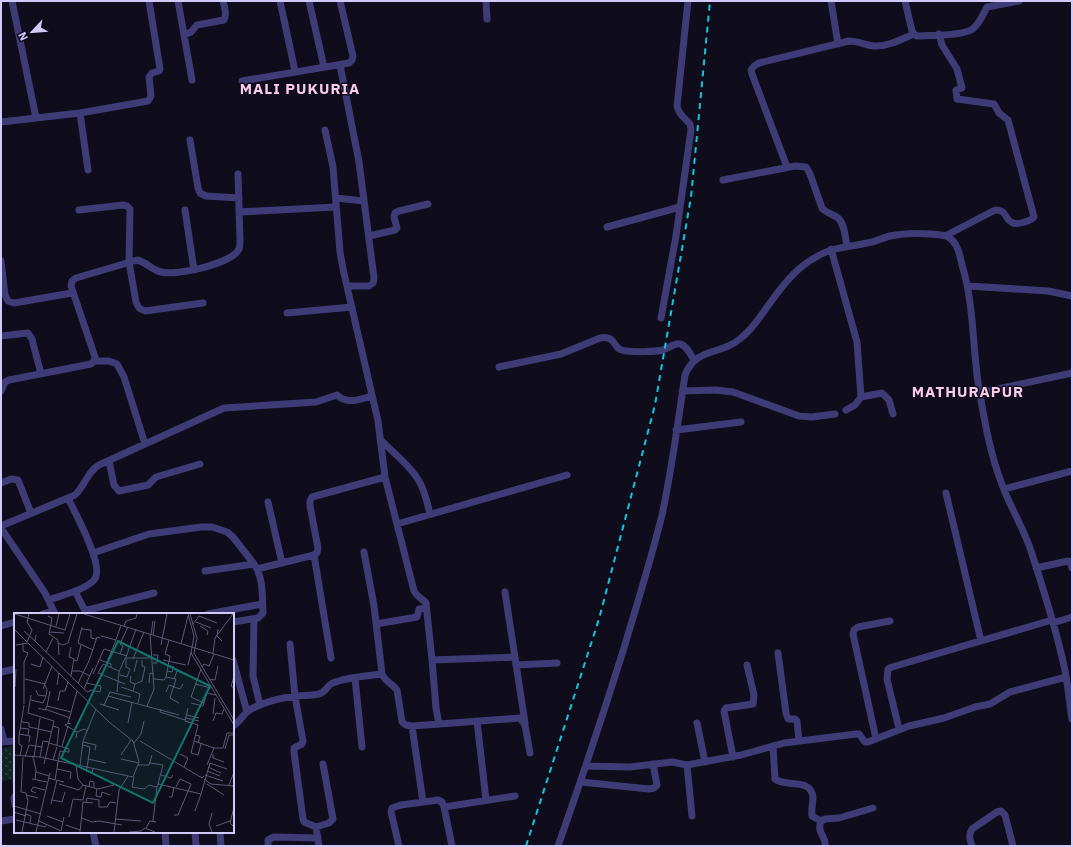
<svg xmlns="http://www.w3.org/2000/svg" width="1073" height="847" viewBox="0 0 1073 847" font-family="'IBM Plex Sans',sans-serif">
  <defs>
    <pattern id="park-dots" width="8" height="8" patternUnits="userSpaceOnUse"><rect width="8" height="8" fill="#102424"/><path d="M2 2h.1M6 6h.1" fill="none" stroke="#324245" stroke-width="1.8" stroke-linecap="round"/></pattern>
  </defs>
  <rect width="100%" height="100%" fill="#0f0c1b"/>
  <!-- park -->
  <path fill="url(#park-dots)" d="M15,746V790L11,779L1,782V748Z"/>
  <g fill="none" stroke-linecap="round" stroke-linejoin="round">
    <!-- minor -->
    <path stroke="#3e3b76" stroke-width="7" d="M12,1L36,118
      M178,1L192,80
      M280,1L295,71
      M309,1L324,67
      M486,1L487,19
      M831,1L838,44
      M905,1L912,31L914,34L917,36C930,35 960,36 971,30C978,26 983,15 987,7L1019,1
      M939,34L942,45L957,69L962,88L956,90L957,99L994,104L999,113L1008,120L1034,217C1031,221 1017,225 1013,223C1004,220 1008,210 995,210L947,235
      M184,35L191,32L197,25L224,20C227,14 225,7 223,1
      M340,65L359,162L374,278L373,283L369,286H347
      M242,81L349,63L352,60L353,56L340,1
      M80,113L88,170
      M1,122L80,113L148,101L151,96L149,77L152,73L159,71L160,69L149,1
      M325,130L333,167L340,252L343,269L378,421L385,477L414,591C417,597 422,598 426,603L432,660L436,708L439,724
      M190,140L198,188L200,193L206,196L239,198
      M787,167L752,74L751,70L754,66L759,63L849,41C858,41 865,45 874,46C887,47 902,39 914,34
      M723,180L795,166L806,167L810,174L822,208C826,213 833,214 838,218C845,224 845,237 847,246
      M336,198L364,201
      M79,210L123,205L127,206L130,209L129,262L136,302C138,307 139,309 145,311L203,303
      M185,210L194,270
      M239,212L336,207
      M607,227L680,207
      M369,236L395,230L397,228L394,217L395,213L399,211L428,204
      M831,249L857,342L861,397
      M1,261L5,295L8,301L14,303L72,293
      M968,286L1048,291L1072,296
      M287,313L352,307
      M661,318L676,236L691,130L690,124C684,117 679,115 677,106L688,1
      M1,336L28,333L32,339L41,374
      M94,361H109L117,364L124,377L145,444
      M499,367L561,354L600,338C618,335 611,350 626,351C635,352 655,352 663,350C668,349 675,342 680,344C686,345 691,355 694,360
      M1,391L5,382L9,380L91,364L94,361L95,357L71,286L72,281L76,278L137,260C146,262 152,270 161,272C176,276 232,264 239,249C240,247 240,243 240,240L238,174
      M682,391L716,390L733,392L799,416L812,417L835,414
      M979,393L1072,373
      M846,410L855,405L861,397L882,393L889,400L893,414
      M676,430L741,422
      M381,440C393,453 410,465 419,481C425,491 427,502 430,514
      M109,461L114,485L119,491L148,485L156,477L200,464
      M1,483L11,479L18,480L31,513
      M1004,489L1072,471
      M946,493L981,641
      M268,502L282,563
      M397,524L567,475
      M1,526L75,495C85,486 87,472 99,465L224,408L316,402L337,395C347,405 360,399 372,396
      M1,528L45,593L55,614
      M364,552L374,606L382,674C386,683 392,683 397,690L402,722L406,725L412,726L520,718L525,725L530,753
      M93,553L149,534L201,527H212L227,532L233,537L254,564C264,578 262,597 263,613L258,618L233,622
      M314,555L331,658
      M1036,568L1068,561L1070,562L1072,568
      M257,569L314,555L317,553L318,548L310,506V501L312,497L385,477
      M205,571L254,564
      M75,591L84,609L88,610L154,593
      M505,592L525,723
      M49,600C62,595 85,590 94,580C106,568 75,513 68,498
      M43,614L54,611
      M208,614L262,604
      M254,619L253,676L260,705
      M1053,623L1072,617
      M376,624L417,617L419,609L426,608
      M1,626L15,622
      M290,644L295,696L303,741L302,744L294,748V752L303,819L304,822L316,827L319,846
      M778,653L786,713L788,719H795L797,721L799,741
      M233,660L247,712
      M432,660L515,657
      M516,665L557,663
      M1,672L15,669
      M355,678L362,747
      M477,721L486,800
      M697,723L705,762
      M233,726C241,721 244,712 253,708C265,702 281,698 295,696C303,695 311,696 319,694C326,692 327,685 333,683C347,677 367,676 382,674
      M412,726L423,802
      M1,729L4,741
      M899,729L887,679L888,669L892,667L1052,620
      M876,739L853,634L854,630L858,627L890,621
      M1,742L15,741
      M773,746L775,779C786,788 810,777 813,797C813,803 811,810 812,816L821,821
      M733,757L724,711L726,708L753,704L754,695L747,665
      M687,765L692,816
      M586,766L630,767L672,762L687,765L741,755L784,743L856,734H859L865,742H868L909,726L944,718L975,707L990,704L1010,692L1066,677
      M581,782L649,789L654,788L657,785L653,764
      M15,796L14,798L15,805
      M444,807L515,796
      M1,821L15,819
      M316,827L329,823L333,819L323,764
      M93,832L96,846
      M165,832L166,846
      M195,832L196,846
      M220,832L221,846
      M268,846V840L274,837L318,838
      M399,846L391,812L392,808L401,805L438,800L442,802L444,807L452,846
      M558,846C581,781 603,715 624,648C637,604 651,560 662,515C672,469 678,421 685,375C697,346 721,356 741,338C753,329 761,315 770,303C783,285 796,268 816,257C832,247 849,247 867,243C875,242 882,238 890,236C904,233 917,233 931,234C938,235 946,234 951,239C958,245 960,256 962,265C975,307 972,352 980,395C985,423 990,452 1000,479C1008,504 1023,526 1031,551C1043,588 1056,628 1064,666C1068,683 1069,701 1072,719
      M825,846C827,837 816,833 821,821L825,819L839,818L873,808
      M972,846C970,840 968,835 972,829L997,812L1001,811L1005,815L1013,846"/>
    <!-- rail -->
    <path stroke="#11c7e0" stroke-width="2" stroke-dasharray="6 5" stroke-linecap="butt" d="M526,846L599,619L655,405L691,197L710,1"/>
  </g>
  <g text-anchor="middle" stroke-width="3" stroke-linejoin="round" paint-order="stroke">
    <!-- district labels -->
    <g font-size="15" font-weight="bold" letter-spacing="1" fill="#fbcce9" stroke="#0f0c1b">
      <text x="300" y="94">MALI PUKURIA</text>
      <text x="968" y="397">MATHURAPUR</text>
    </g>
  </g>
  <!-- overview -->
  <g transform="translate(14 613)">
    <rect width="220" height="220" fill="#0f0c1b"/>
    <path fill="none" stroke="#5d5875" stroke-width="1" d="M1,1L51,17L56,1M70,1L220,47M174,1L180,23L177,40L220,112M176,1L183,25L180,40L220,107M34,3L38,5L35,21L44,27L45,42M182,9L197,15M179,11L185,3L203,10M42,13L45,1M110,13L112,8L122,5L123,1M186,13L194,18L193,22M68,14L64,30L79,37M68,16L77,17V25L82,26M204,16L203,23L208,28M1,17L13,29M10,18L21,28M35,19L50,20M137,21L139,8M22,22L21,28L70,76L74,79L77,77L86,79L87,73L72,70M139,22L141,8M87,23L102,27L93,49M102,27L107,12M155,27L151,41L156,43L152,64L162,66L156,85L165,90M13,29L18,17L13,9L15,1M9,30V38L14,40L10,49V91M44,30L49,32L54,30L63,1M167,31L174,3M147,32L153,1M32,39L39,25M199,40L201,25L219,1M106,41L109,33L106,31L114,14M119,46L130,19M60,47L63,48L67,32M86,47L97,51V54M149,47L172,52M139,50H143L144,42H139M17,51L26,54L29,44M174,52L177,39M188,54L190,51L195,53L200,41M187,56L177,84L190,90M58,58H66L76,63M105,58L89,51L84,60L111,71M153,58L158,59L160,54L154,52M120,59L123,47M79,61L90,36L113,43M106,62L113,64L116,56L112,54V44L122,16M57,63L60,46L55,44L57,34M117,63L116,69L121,71L128,68L131,54L128,53V47M220,64L217,73L220,75M11,66L31,71M140,66L150,67L152,64M160,66L163,58L176,63M195,66L201,67L204,53M64,70L75,48L83,24L86,25M135,70L136,60L140,61M121,71L119,78L126,81L124,90M181,71L197,75M43,72L45,60M1,74L2,56M107,74L119,78M29,76L38,53M70,76L79,55M22,77L24,82L32,83L33,77L31,72M103,79L105,59L111,45H139M152,79L155,72L166,76L169,71M17,82L14,100L40,108L30,151M94,83L165,102M17,87L29,90L32,83M44,88L46,78H51L54,69M177,90L189,93L193,80L202,82M86,91L90,92L96,79L117,84M89,92L105,97M33,93L36,78M133,93L140,76L136,21M24,95L31,97L33,93L57,99M174,95L171,108L184,112L177,140L184,142L187,131M31,96L56,105M147,96L146,99L171,107M199,101L201,85M173,102L185,105M172,105L185,108M199,108L202,100L208,101L210,96M8,109L15,110V114L38,119M55,110L51,112L63,119L62,125M114,110L118,89M57,111L54,110L63,78M39,113L45,115L43,132M6,115L15,116L14,122M63,119L70,116L74,118M5,121L16,123L15,129M181,122L186,123L184,130M126,128L188,165L190,163M180,128L200,135M69,129L82,132L81,137M35,130L55,136V139L46,138L41,167M120,130L127,121L130,108M69,132L76,134L73,155M48,133L54,113M211,136L215,122H220M166,141L174,145L170,154M199,141V145L210,149M0,142L26,144L119,164L125,149L119,128L95,109L14,30L2,32M107,142L117,127M6,143L8,133L5,131V123L10,92M11,144L15,132L28,134M19,144L22,157L21,166M20,144L26,105M26,144L29,128L35,129M74,146L92,150M107,146L125,150M39,147L43,134M136,150L149,152L144,171M62,152L64,166L69,172L84,176L100,172M124,152H135L138,142M193,152L200,135H209L213,120H220M66,153L69,128L82,96M194,154L207,160M73,155L72,158L78,160L79,156M43,156L57,159L56,166M193,158L206,163M22,159L35,163M147,162L157,165L159,162M191,162L209,168M120,164L118,174L130,176L135,172L143,174L144,171L187,181L196,150L213,156M34,165L50,169M18,166L33,169M190,166L197,171L220,173M45,171L65,177L69,172M193,171L210,182M215,172L220,159M75,174L76,168L80,169V175M83,176L82,183L87,184L88,179L96,182M22,180L17,178L19,174L31,177M12,182L24,185M155,184H158L160,174M38,187L48,189L51,179M72,189L73,185L85,187V194H93L96,189L102,190M37,191L43,167M0,193L27,201M220,194L216,210L220,214M181,198L187,181M0,199L12,203M12,201L17,203L16,210M160,202H164L177,171L166,166L162,174M33,203L49,209M55,204L59,186L69,187L72,173M68,205L78,209L85,208L108,212M101,206L127,208M2,207L31,214L33,211M25,208L47,218M139,208L143,174M52,212L66,217M202,213L216,208M132,215L136,208L142,209M47,218L50,204M8,219L14,188L12,180L7,179L9,144M22,219L36,160M66,219L69,189L79,190M100,219L105,177L114,163M115,219L127,218L131,215L141,219M198,219L195,211L198,200"/>
    <path fill="#0f766e" fill-opacity="0.15" stroke="#0f766e" stroke-width="2" d="M104,28L196,73L139,190L47,145Z"/>
    <rect width="220" height="220" fill="none" stroke="#d1cafb" stroke-width="2"/>
  </g>
  <!-- border -->
  <rect width="1073" height="847" fill="none" stroke="#d1cafb" stroke-width="4"/>
  <!-- north arrow -->
  <g transform="translate(32 32) rotate(244)" stroke="#0f0c1b" stroke-width="3" paint-order="stroke">
  <path d="M0-3L7 15L0 10L-7 15Z" fill="#d1cafb"/>
  <text y="-6" font-size="11" font-weight="bold" text-anchor="middle" fill="#d1cafb">N</text>
  </g>
</svg>
